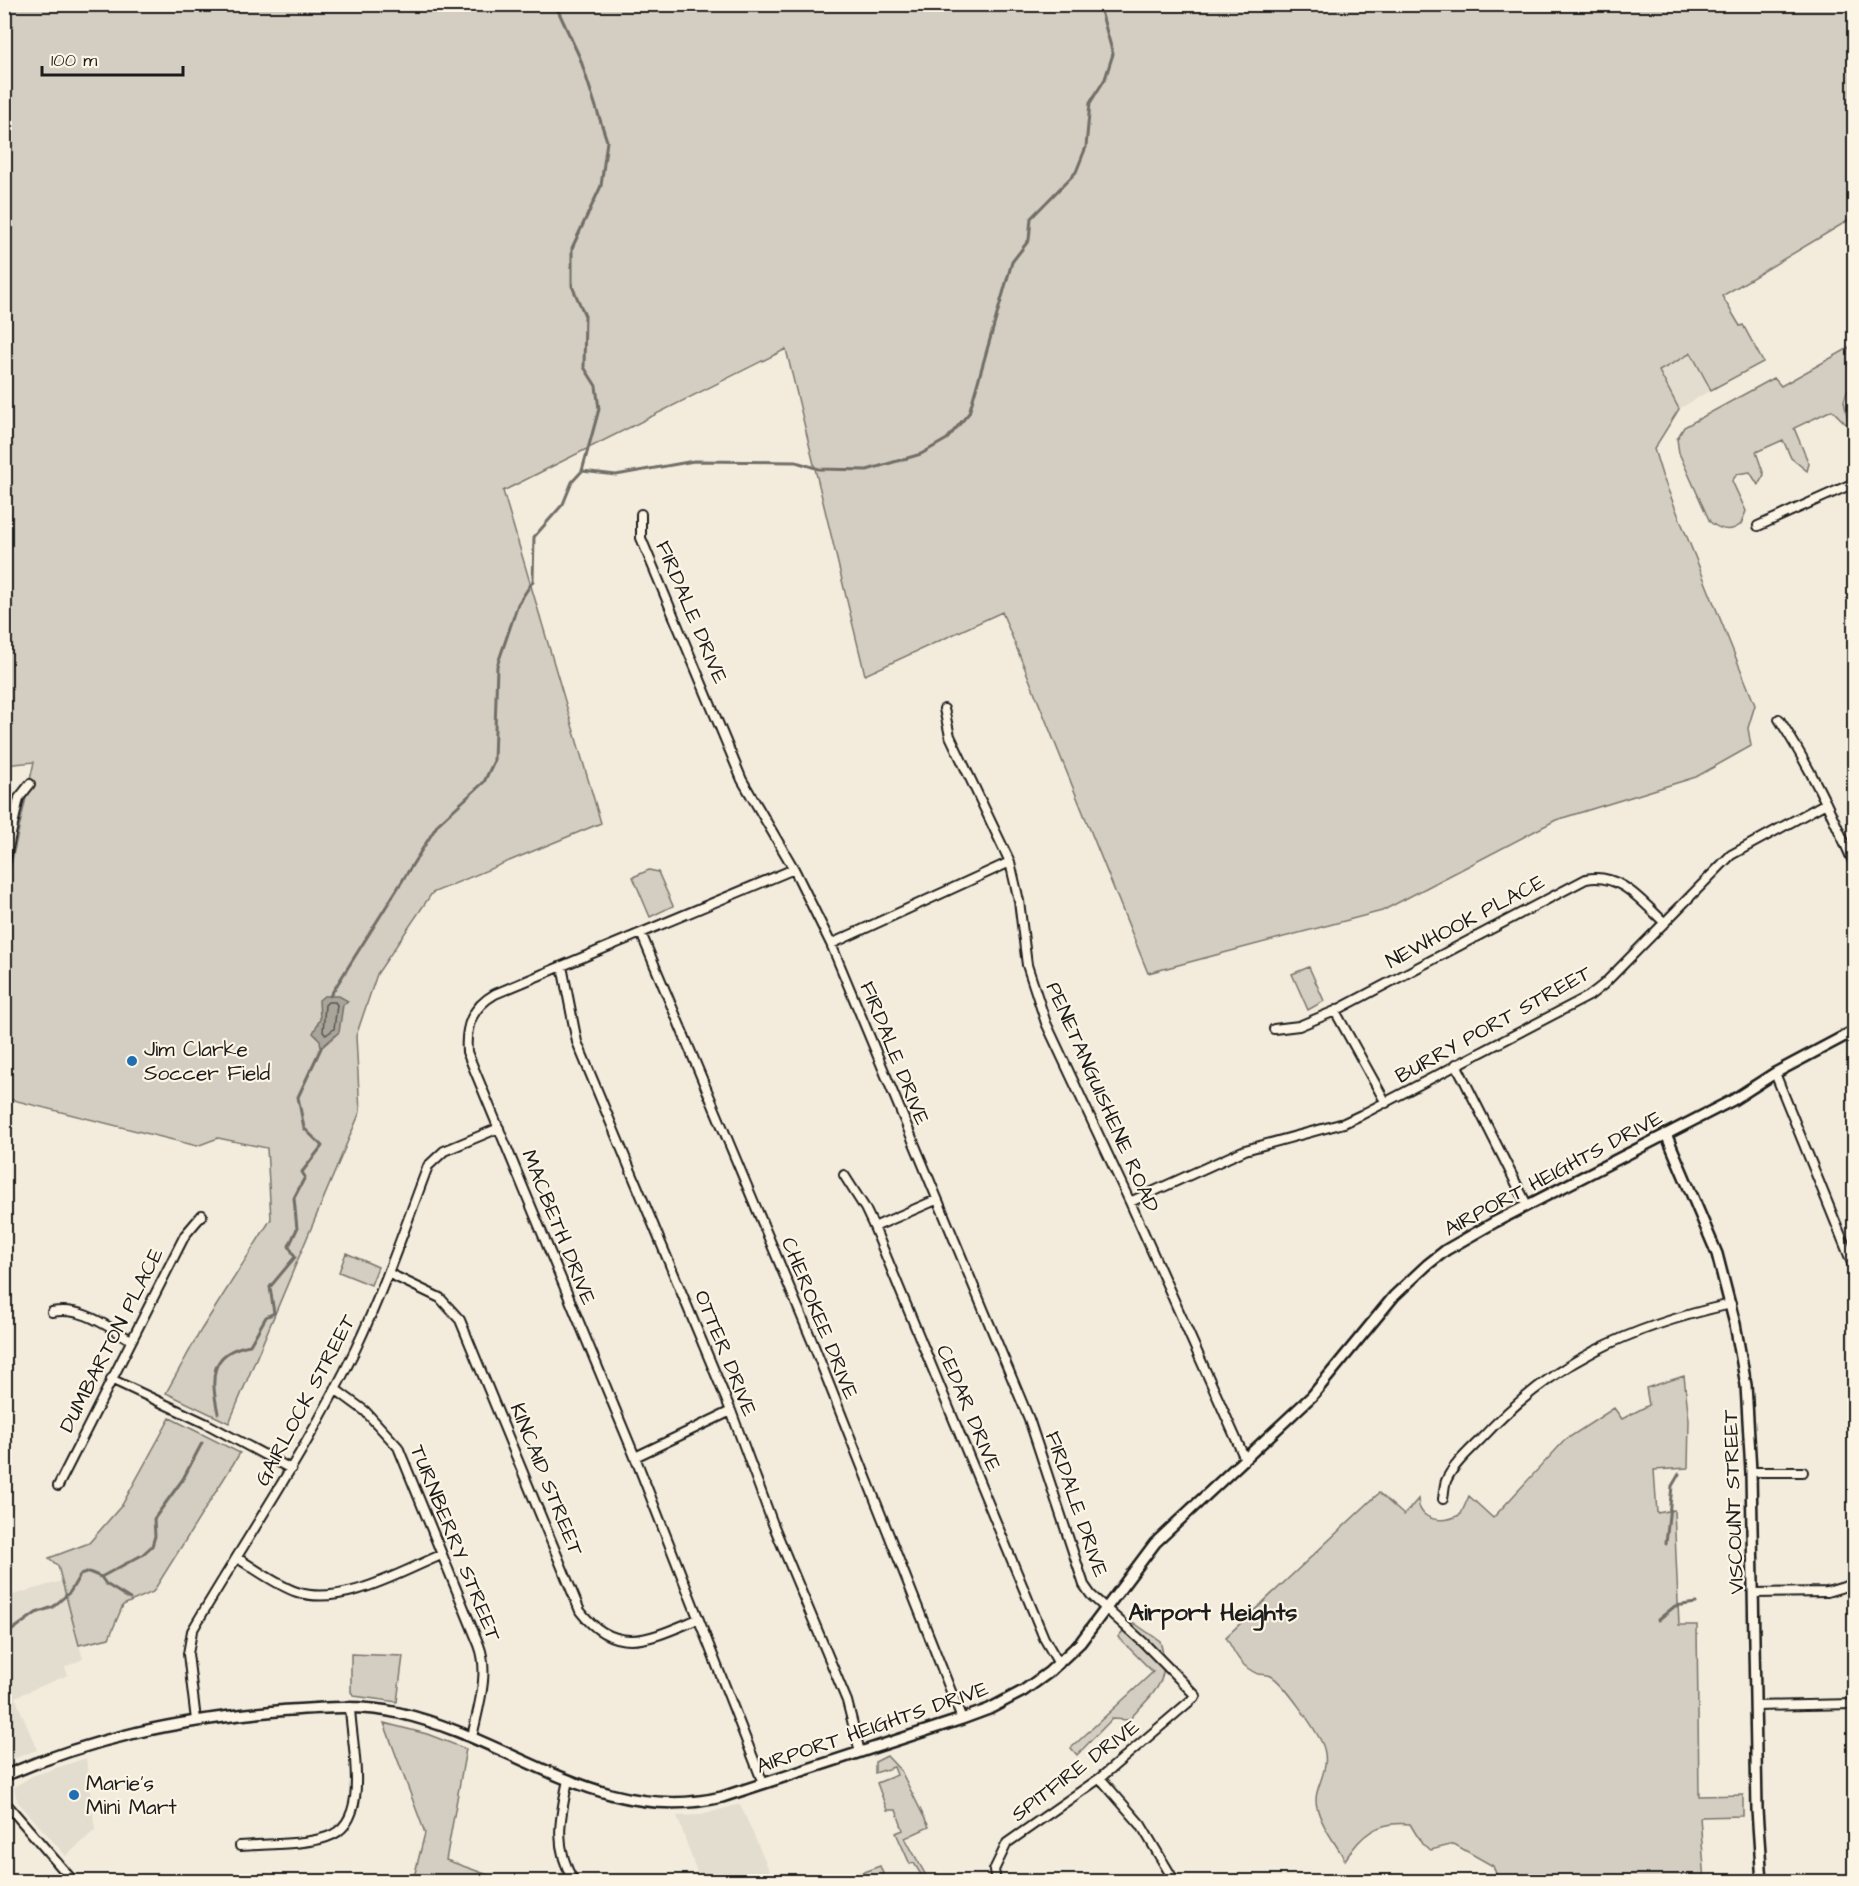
<svg xmlns="http://www.w3.org/2000/svg" width="1859" height="1886" viewBox="0 0 1859 1886" font-family="'Architects Daughter',sans-serif">
  <rect width="100%" height="100%" fill="#f3ecdd"/>
  <filter id="ink" filterUnits="userSpaceOnUse"><feTurbulence type="fractalNoise" baseFrequency=".0167" numOctaves="2"/><feDisplacementMap in="SourceGraphic" scale="12" xChannelSelector="R" yChannelSelector="G"/><feConvolveMatrix kernelMatrix="1 2 1 2 8 2 1 2 1" color-interpolation-filters="sRGB"/></filter>
  <g filter="url(#ink)">
    <!-- built -->
    <path fill="#e3ddcf" d="M1691,353L1711,390L1679,409L1659,371Z
      M62,1581L83,1659L65,1667L68,1675L15,1697L37,1750L5,1762V1597Z
      M86,1758L95,1830L66,1856L17,1801L14,1787L32,1776Z
      M740,1804L774,1881H700L677,1816L701,1815Z"/>
    <!-- green -->
    <path fill="#d3cec1" stroke="#78756e" stroke-width="1.5" d="M5,5H1854V217L1722,296L1740,326L1743,325L1763,362L1711,390L1691,353L1659,371L1679,409L1654,449L1662,475L1755,705L1748,728L1751,746L1696,777L1556,820L1382,911L1148,973L1002,612L865,675L786,349L503,491L601,823L432,893L377,974L356,1036L360,1112L229,1423L166,1393L201,1330L271,1219L267,1148L218,1138L197,1146L5,1098V891L34,762L5,765Z
      M1854,345V389L1847,391L1844,401L1849,427L1832,410L1794,428L1809,464L1807,471L1791,458L1783,440L1756,452L1764,475L1758,485L1750,472L1737,474L1732,481L1746,511L1741,524C1731,533 1720,530 1710,522L1679,453L1677,439L1684,427L1774,378L1781,386Z
      M649,870L658,872L673,906L650,917L633,877Z
      M1309,967L1324,1001L1308,1010L1292,974Z
      M346,1253L378,1267L371,1285L339,1272Z
      M1684,1376L1689,1420L1688,1468L1654,1470L1657,1513L1674,1510L1679,1625H1697L1699,1796L1743,1795V1816L1700,1817L1705,1881H1499L1493,1866L1454,1844L1431,1850L1422,1844L1410,1824C1378,1820 1361,1835 1345,1860C1336,1844 1321,1825 1317,1807C1311,1787 1335,1769 1321,1741C1313,1726 1285,1684 1271,1676C1267,1674 1262,1675 1258,1674C1240,1667 1235,1653 1226,1637L1379,1493L1404,1515L1418,1499C1419,1522 1444,1524 1461,1514L1469,1496L1493,1518L1565,1440L1614,1408L1622,1419L1649,1405L1646,1388Z
      M170,1418L240,1453L153,1592L123,1605L109,1638L79,1645L58,1566L49,1558L89,1543L122,1505Z
      M1131,1621L1160,1641C1172,1683 1154,1691 1129,1720L1112,1719L1077,1755L1071,1748L1153,1672L1118,1637Z
      M351,1654L403,1656L397,1702L354,1696L351,1692Z
      M384,1723L427,1734L466,1749L446,1860L505,1881H413L425,1833Z
      M887,1756L901,1771L929,1827L905,1838L929,1881H925L914,1863L910,1864L896,1833L903,1830L896,1810H887L877,1783L897,1775L894,1767L875,1773V1762Z
      M880,1866L886,1881H860L858,1874Z"/>
    <!-- water -->
    <path fill="#aaa59b" stroke="#716e68" stroke-width="1.5" d="M324,996H339L348,1001L343,1005L339,1032L321,1048L320,1040L313,1033L320,1019L319,1000Z"/>
    <g fill="none" stroke-linecap="round" stroke-linejoin="round">
      <!-- shore -->
      <path stroke="#55534f" stroke-width="1.5" d="M328,1002H335L337,1005L334,1029L326,1035L323,1032L325,1005Z"/>
      <!-- stream -->
      <path stroke="#716e68" stroke-width="3" d="M582,471L616,475L694,461L796,462L819,469L867,470L921,454L947,439L969,413L1012,262L1029,240L1031,218L1076,172L1086,147L1090,103L1105,79L1113,54L1099,4
        M330,996L438,824L484,782L494,761L497,666L518,604L533,581L534,537L563,504L572,482L582,471L599,409L596,386L584,367L585,316L572,286V248L601,186L607,141L580,58L555,4
        M218,1413C211,1379 208,1352 250,1345L266,1317L274,1313L270,1287L295,1257L289,1246L297,1229L294,1198L305,1177L302,1172L322,1146L304,1128L298,1097L321,1048
        M1666,1544L1672,1486L1679,1474
        M101,1577L106,1584L130,1599
        M1658,1620L1675,1606L1696,1603
        M4,1636L36,1613L53,1607L70,1592L80,1575L89,1572L101,1577L142,1555L152,1546L155,1536L154,1519L183,1479L202,1443"/>
      <!-- minor casing -->
      <g stroke="#1c1c1c" stroke-width="12">
        <path id="minor" d="M641,514V538L742,780L794,869L831,944L1029,1419L1084,1585L1091,1595L1144,1643L1196,1696L1100,1778L1007,1843L994,1870L996,1882
          M1758,526L1854,483
          M944,709L950,736L1010,862L1019,901L1027,965L1046,1023L1130,1202L1245,1459
          M1779,719C1809,765 1832,814 1854,864
          M4,866L19,798L30,784
          M641,933L812,1341L962,1719
          M831,944L1010,862
          M562,966L577,1042L731,1411L773,1524L847,1701L860,1752
          M1335,1011L1386,1103
          M1274,1029L1299,1026L1335,1011L1586,879C1620,872 1642,902 1665,923
          M1456,1064L1527,1205
          M1775,1073L1854,1268
          M844,1175L865,1208L874,1227
          M936,1200L874,1227L1044,1638L1059,1664
          M1130,1202L1245,1150L1344,1123L1361,1115L1589,996L1603,985L1731,855L1826,803
          M388,1273L440,1298L460,1320L580,1611C616,1658 652,1638 698,1619
          M52,1312C82,1306 106,1326 131,1340
          M111,1379L207,1424L291,1469
          M335,1389L365,1411L398,1447L479,1645C490,1673 478,1708 472,1737
          M635,1457L731,1411
          M1751,1472H1803
          M58,1486L185,1235L202,1215
          M1443,1499C1444,1494 1444,1486 1446,1481C1452,1466 1470,1450 1481,1439C1553,1361 1629,1327 1731,1304
          M237,1558C256,1569 276,1585 297,1592C341,1607 401,1572 441,1555
          M1754,1593L1827,1592L1854,1584
          M1756,1706L1854,1704
          M196,1720L188,1654L192,1631C247,1537 309,1447 356,1348C384,1289 405,1227 428,1166L444,1151L499,1128
          M1100,1778L1141,1825L1175,1882
          M568,1780C560,1818 553,1846 574,1882
          M763,1783L635,1457L467,1052C465,1026 472,1007 495,994L794,869
          M4,1801L74,1882
          M240,1846C265,1844 303,1845 327,1837C373,1823 351,1744 350,1707"/>
      </g>
      <!-- tertiary casing -->
      <g stroke="#1c1c1c" stroke-width="14">
        <path id="tertiary" d="M1666,1134L1717,1254L1735,1324L1746,1385L1751,1472L1757,1810L1762,1882
          M4,1776C95,1737 179,1720 277,1711C318,1708 359,1704 399,1713C511,1738 600,1826 722,1797L962,1719L989,1709L1023,1691L1048,1673L1080,1643L1155,1543L1312,1396L1394,1296L1427,1265L1446,1250L1495,1222L1733,1100L1775,1073L1854,1031"/>
      </g>
      <!-- minor -->
      <use href="#minor" stroke="#fcf5e5" stroke-width="8"/>
      <!-- tertiary -->
      <use href="#tertiary" stroke="#fcf5e5" stroke-width="9"/>
    </g>
  </g>
  <!-- markers -->
  <g fill="#1f6fb2" stroke="#fcf5e5" stroke-width="2">
    <circle cx="132" cy="1061" r="6"/>
    <circle cx="74" cy="1795" r="6"/>
  </g>
  <g text-anchor="middle" stroke-width="4.5" stroke-linejoin="round" paint-order="stroke">
    <!-- street labels -->
    <g font-size="21" fill="#1c1c1c" stroke="#fcf5e5">
      <text transform="translate(692 612) rotate(67)" y="7">FIRDALE DRIVE</text>
      <text transform="translate(1465 921) rotate(-28)" y="7">NEWHOOK PLACE</text>
      <text transform="translate(1493 1024) rotate(-29)" y="7">BURRY PORT STREET</text>
      <text transform="translate(895 1053) rotate(68)" y="7">FIRDALE DRIVE</text>
      <text transform="translate(1103 1097) rotate(66)" y="7">PENETANGUISHENE ROAD</text>
      <text transform="translate(1553 1173) rotate(-28)" y="7">AIRPORT HEIGHTS DRIVE</text>
      <text transform="translate(559 1227) rotate(68)" y="7">MACBETH DRIVE</text>
      <text transform="translate(820 1318) rotate(68)" y="7">CHEROKEE DRIVE</text>
      <text transform="translate(111 1340) rotate(-63)" y="7">DUMBARTON PLACE</text>
      <text transform="translate(726 1353) rotate(68)" y="7">OTTER DRIVE</text>
      <text transform="translate(305 1400) rotate(-62)" y="7">GAIRLOCK STREET</text>
      <text transform="translate(969 1408) rotate(67)" y="7">CEDAR DRIVE</text>
      <text transform="translate(547 1479) rotate(68)" y="7">KINCAID STREET</text>
      <text transform="translate(1733 1502) rotate(-92)" y="7">VISCOUNT STREET</text>
      <text transform="translate(1077 1504) rotate(71)" y="7">FIRDALE DRIVE</text>
      <text transform="translate(456 1543) rotate(68)" y="7">TURNBERRY STREET</text>
      <text transform="translate(872 1727) rotate(-19)" y="7">AIRPORT HEIGHTS DRIVE</text>
      <text transform="translate(1075 1770) rotate(-37)" y="7">SPITFIRE DRIVE</text>
    </g>
    <!-- poi labels -->
    <g font-size="21" fill="#1c1c1c" stroke="#fcf5e5" text-anchor="start">
      <text x="144" y="1056">Jim Clarke<tspan x="144" dy="24">Soccer Field</tspan></text>
      <text x="86" y="1790">Marie's<tspan x="86" dy="24">Mini Mart</tspan></text>
    </g>
    <!-- quarter labels -->
    <g font-size="24" font-weight="bold" fill="#1c1c1c" stroke="#fcf5e5">
      <text x="1213" y="1620">Airport Heights</text>
    </g>
  </g>
  <!-- margin -->
  <rect width="1859" height="1886" fill="none" stroke="#fcf5e5" stroke-width="24"/>
  <rect x="12" y="12" width="1835" height="1862" fill="none" stroke="#1c1c1c" stroke-width="2" filter="url(#ink)"/>
  <!-- scale -->
  <path d="M42 66v9h141v-9" fill="none" stroke="#1c1c1c" stroke-width="3"/>
  <text x="51" y="66" font-size="18" fill="#1c1c1c" stroke="#fcf5e5" stroke-width="4.5" paint-order="stroke">100 m</text>
</svg>
